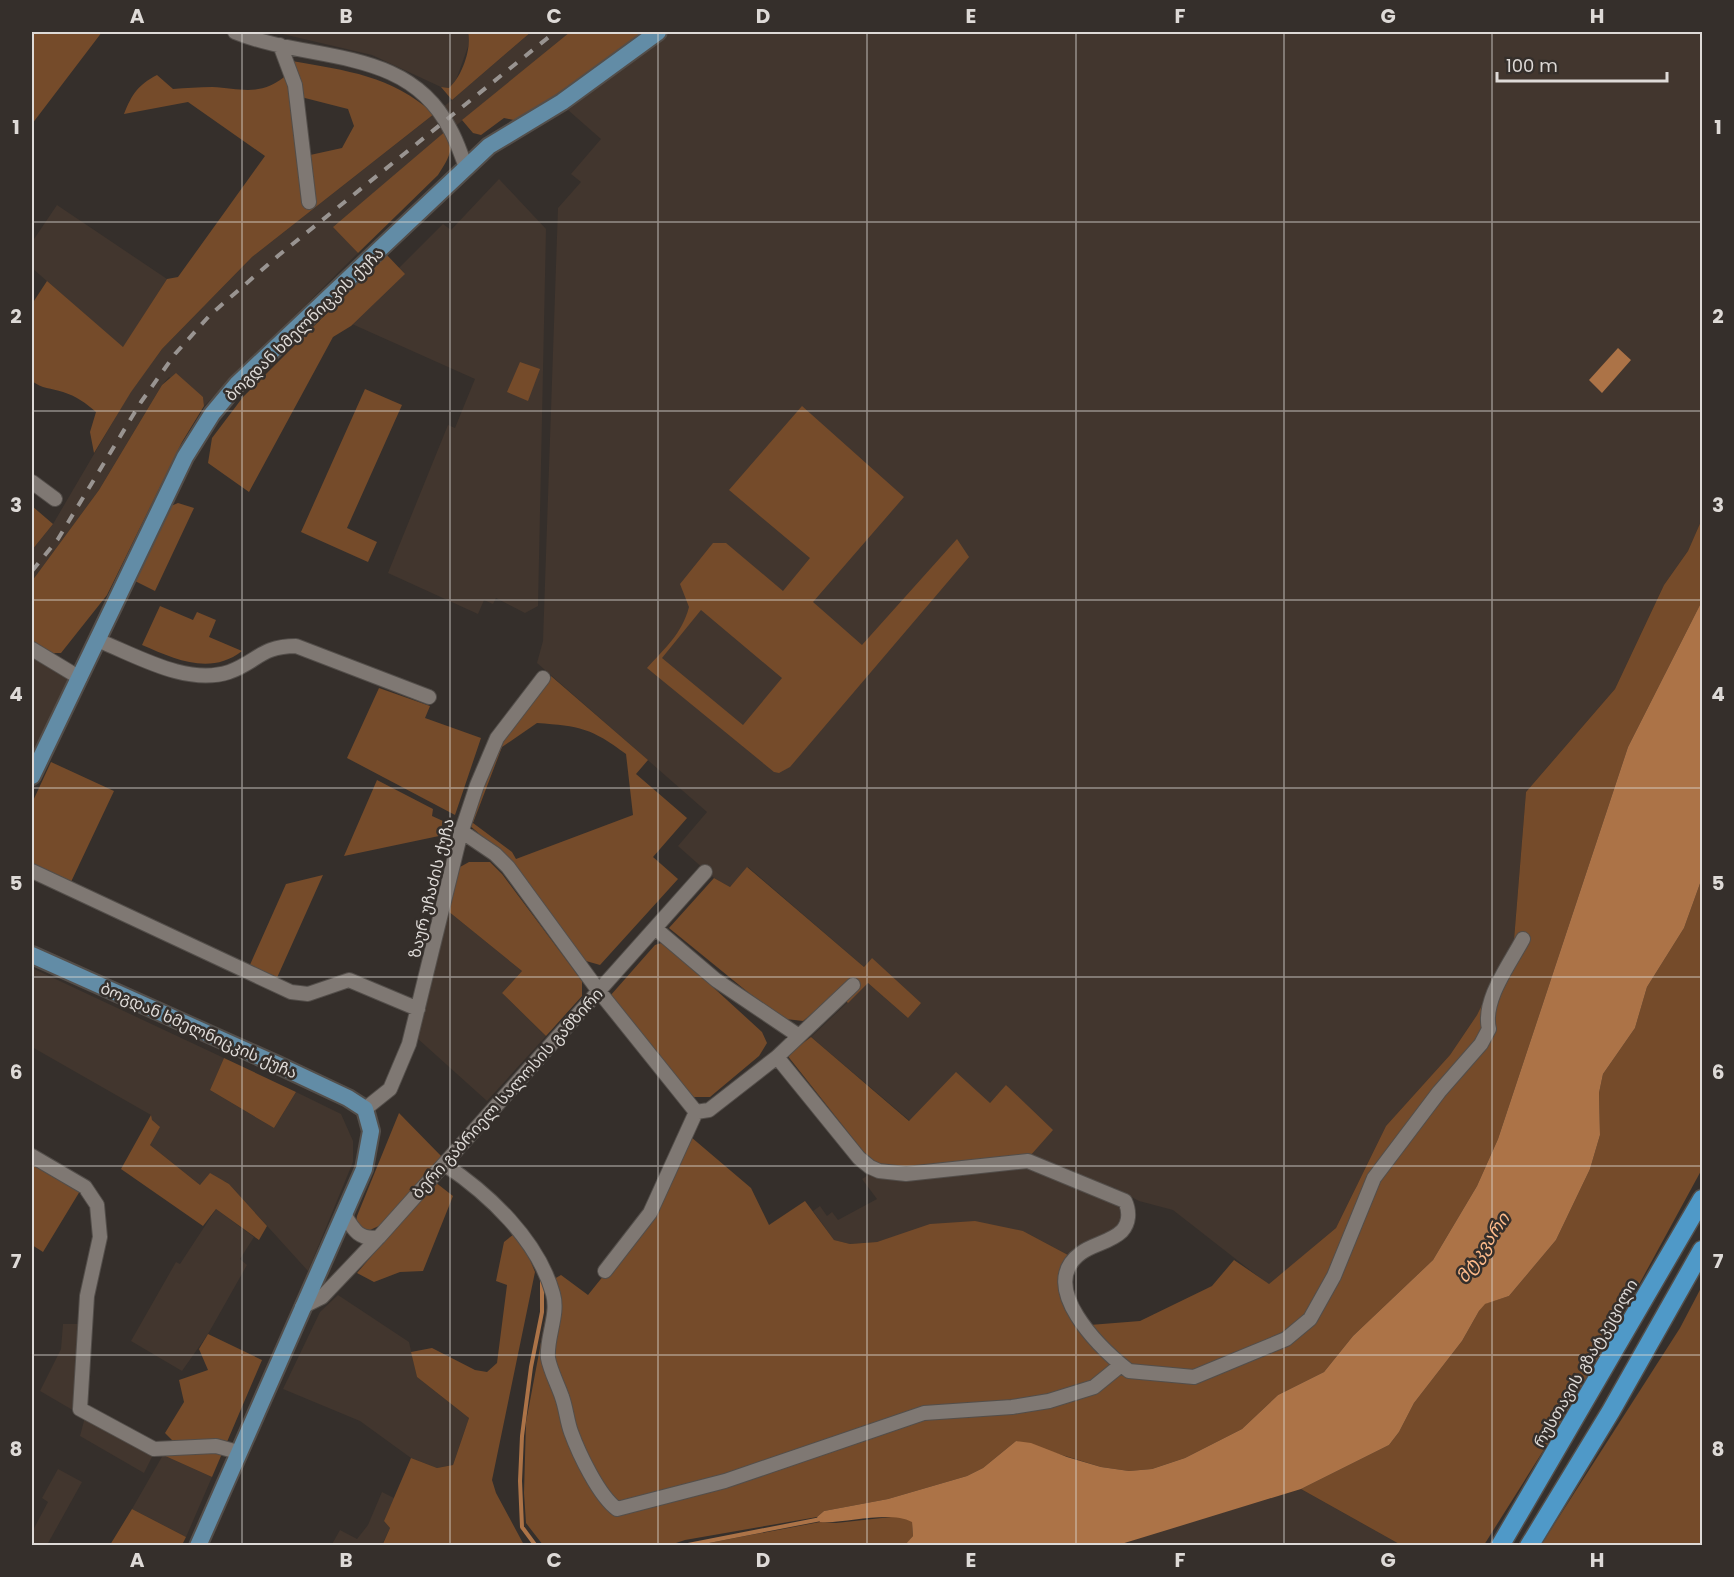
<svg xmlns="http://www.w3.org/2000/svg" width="1734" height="1577" viewBox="0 0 1734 1577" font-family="Poppins,'Noto Sans Georgian',sans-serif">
  <rect width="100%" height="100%" fill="#352f2b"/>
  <!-- built -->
  <path fill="#42362e" d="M274,32H468L470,41L455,83L449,88L441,87L372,55Z
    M531,32H570L334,226L358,253L204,406L203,397L169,377L162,385L99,490L32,581V550L53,524L131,391L162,349L252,257L452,100Z
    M671,32H1702V519L1688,551L1664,585L1615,689L1526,792L1514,940L1477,1015L1450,1055L1386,1126L1336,1228L1269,1285L1173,1210L1139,1201L1113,1187L1101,1197L1121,1208L1124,1217L1119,1226L1068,1255L1023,1231L900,1235L877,1242L850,1244L834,1240L813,1211L820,1206L827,1216L832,1212L838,1220L877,1199L862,1179L881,1167L1030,1156L1007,1085L990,1103L910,1121L811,1037L868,983L908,1018L872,958L864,967L748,867L730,887L714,878L678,846L707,812L537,663L543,641L558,208L581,182L571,174L601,139L568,110Z
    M499,179L546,229L538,606L525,613L496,598L493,604L484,600L478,614L388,573L448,425L455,428L475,379L352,324L361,306L443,224L451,230Z
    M57,205L167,279L123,348L32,268V242Z
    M32,657L70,679L32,757Z
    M448,911L522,971L502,993L546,1036L487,1101L417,1038Z
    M32,968L224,1058L210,1090L274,1128L296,1092L341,1114L353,1141V1162L308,1271L229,1184L224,1181L200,1185L150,1145L151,1115L32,1047Z
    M216,1209L254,1237L240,1259L247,1265L208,1334L182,1371L131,1341L176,1262L180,1264Z
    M338,1295L409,1342L417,1377L469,1418L453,1465L437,1468L411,1458L360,1421L283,1389L320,1312Z
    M63,1324H81L76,1412L40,1391L61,1349Z
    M85,1417L154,1453L144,1473L80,1436Z
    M163,1455L212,1477L186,1537L132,1509Z
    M58,1469L82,1482L47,1545H32V1532L48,1502L42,1498Z
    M1301,1489L1401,1545L1118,1546L1147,1535Z
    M382,1492L394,1498L384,1521L390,1528L382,1545L331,1546L340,1530L357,1539L368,1525Z"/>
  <!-- green -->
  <path fill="#754b2a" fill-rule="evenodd" d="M32,32H102L32,124Z
    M468,32H531L452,100L441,87L449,88C462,77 472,48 468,32Z
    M570,32H646L518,121L504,118L481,135L473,133L462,120Z
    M292,61C347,71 391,75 434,114L252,257L162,349L131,392L94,453L90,432L96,412C86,403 76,396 63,392C51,388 42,389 32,381V304L47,281L123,347L167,279L178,277L265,156L188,102L124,114C132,94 138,85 157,75L173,89C186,88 199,87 212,87C244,89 262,97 289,73L301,157L342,148L354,126L348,109L301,97Z
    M447,130C457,146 447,161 438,175L358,253L333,227Z
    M386,254L405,274L351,326L333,337L249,492L208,463L212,438L243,397Z
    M520,362L540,369L528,401L507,392Z
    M176,373L203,397L204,406L182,442L107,595L61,653H44L32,644V581L99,490L162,385Z
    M365,389L402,405L347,528L377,542L368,562L301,532Z
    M802,406L904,497L813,602L862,645L957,539L969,557L790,767L779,773L774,772L647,668C664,649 682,634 689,607L680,584L713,543H726L783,591L810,558L729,490ZM701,610L782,678L743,725L662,658Z
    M178,503L194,508L155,591L135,581L171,506Z
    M32,506L53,524L32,550Z
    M1702,519V601L1628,747L1498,1139L1477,1186L1433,1260L1353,1336L1324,1372L1278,1395L1242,1429L1185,1458L1152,1469L1129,1471L1101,1467L1016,1441L983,1468L967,1476L888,1499L824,1511L817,1517L685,1540L670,1545H543L526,1523L524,1493L526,1422L546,1316L549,1293L547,1283L561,1275L588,1295L657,1209L691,1137L751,1188L769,1225L805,1201L834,1240L850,1244L877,1242L930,1224L975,1221L1023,1231L1068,1255C1051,1281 1061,1302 1077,1326L1140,1321L1212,1286L1234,1260L1269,1284L1336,1228L1386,1126L1450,1055L1477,1015L1514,940L1526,792L1615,689L1664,585L1688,551Z
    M160,606L193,620L197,612L216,620L209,637L242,651C210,676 175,659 142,645Z
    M551,676L648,760L636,774L687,818L653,857L678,879L600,965L586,961L575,951L507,858L468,824L501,738ZM537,723C580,726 591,728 626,754L633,815L516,859L512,852L473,823L502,747Z
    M379,688L430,706L425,718L481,738L455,815L347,758Z
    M51,762L114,791L70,884L32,866V803Z
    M377,780L433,809L432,816L443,821L439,836L344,856Z
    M469,862H490L502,874L582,981V996L546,1036L502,993L522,971L448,911L460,867Z
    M747,867L864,967L872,958L921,1003L908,1018L868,983L848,1003L837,993L803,1021L786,1019L765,1006L669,928L714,878L730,887Z
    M323,875L276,980L249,967L286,884Z
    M1702,878V1169L1582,1389L1484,1545H1401L1301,1489L1389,1445L1399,1432L1414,1403L1462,1341L1479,1311L1484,1304L1509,1296L1556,1240L1590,1169L1600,1135L1599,1093L1603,1074L1635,1028L1647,987L1684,928Z
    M661,943L668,946L762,1032L767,1043L759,1056L710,1097H694L686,1093L610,996L655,945Z
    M811,1037L909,1121L956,1072L990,1103L1006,1085L1053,1130L1030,1156C990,1160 903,1179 870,1160L787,1055Z
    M224,1058L296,1092L274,1128L210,1090Z
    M399,1113L442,1157L381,1225L370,1230L361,1228L356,1222L357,1216Z
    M151,1115L152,1120L160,1127L150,1145L200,1185L210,1173L229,1184L267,1226L259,1240L216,1209L203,1226L121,1169Z
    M32,1164L80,1191L43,1252L32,1245Z
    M435,1182L453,1196L423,1271L400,1272L374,1282L357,1273Z
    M514,1234L523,1243L535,1272L492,1480L496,1493L524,1545L382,1546L390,1528L384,1521L411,1458L437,1468L453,1465L469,1418L417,1377L411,1352L432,1348L475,1370L487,1372L497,1363L507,1285L496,1281L504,1242Z
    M1702,1286V1545H1541L1680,1328Z
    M208,1334L262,1360L212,1477L163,1455L174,1442L165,1433L184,1402L179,1380L208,1370L199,1349Z
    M132,1509L186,1537L182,1545H110Z
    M900,1516L912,1521L913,1536L905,1546H693L820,1522L836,1523Z"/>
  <!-- water -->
  <path fill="#ac7347" d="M1618,348L1631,360L1602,393L1589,380Z
    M1702,601V878L1684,928L1647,987L1635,1028L1603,1074L1599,1093L1600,1135L1590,1169L1556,1240L1509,1296L1485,1304L1479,1311L1462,1341L1414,1403L1399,1432L1389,1445L1301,1489L1118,1545H905L913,1536L912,1522C888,1510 847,1524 820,1522L817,1517L824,1511L888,1499L967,1476L983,1468L1016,1441L1031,1443L1067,1457L1101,1467L1129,1471L1152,1469L1185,1458L1242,1429L1278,1395L1324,1372L1353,1336L1433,1260L1477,1186L1498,1139L1628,747Z"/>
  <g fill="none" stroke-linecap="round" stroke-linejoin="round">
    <!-- stream -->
    <path stroke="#ac7347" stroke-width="4" d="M536,1546L522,1527L520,1481L522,1436L531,1367L542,1312V1278
      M683,1546L821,1519"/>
    <!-- minor casing -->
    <g stroke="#534e4a" stroke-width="16">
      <path id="minor" d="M235,32C310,63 407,45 450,129C457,141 461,155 466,167
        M280,45L295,85L309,202
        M32,482L55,499
        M97,640C136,655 186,686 229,672C257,662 261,646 296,646L429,697
        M32,649L80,678
        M461,831L495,854L508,867L598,990L696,1112
        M32,871L291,992L308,994L349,980L418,1009
        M656,929L716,980L799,1036
        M777,1057L859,1158L870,1167L879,1171L906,1174L1028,1161L1125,1201C1130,1212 1129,1223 1122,1231C1111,1242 1093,1244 1081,1253C1035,1286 1101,1349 1129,1371L1194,1377L1286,1339L1310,1319L1334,1276L1374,1178L1439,1092L1481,1044L1489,1029C1482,1000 1510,964 1523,939
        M365,1109L390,1089L409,1044L460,836L477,785L497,738L543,678
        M696,1112L709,1110L777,1057L853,985
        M32,1156L85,1187L97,1205L100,1237L87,1296L80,1409L154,1449L216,1446L238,1452
        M444,1164C489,1194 538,1240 553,1294C559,1314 546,1338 548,1358C550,1370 558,1385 562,1397C566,1408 567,1421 571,1432C579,1454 599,1496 617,1509L725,1481L924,1413L1012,1407L1049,1401L1094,1387L1121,1365
        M344,1214C353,1229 359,1241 379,1237
        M605,1271L650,1213L696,1112
        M302,1307L322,1297L379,1237L705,872"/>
    </g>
    <!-- major casing -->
    <g stroke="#534e4a" stroke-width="20">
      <path id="major" d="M32,776L185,457L212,414L237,384L489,146L562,102L658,32
        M32,955L278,1065L348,1098L365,1109L371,1131L364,1169L198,1546"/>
    </g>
    <!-- highway casing -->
    <g stroke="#534e4a" stroke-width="21">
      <path id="highway" d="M1500,1546L1702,1199
        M1529,1546L1611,1411L1702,1250"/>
    </g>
    <!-- minor -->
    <use href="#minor" stroke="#7f7873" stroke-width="14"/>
    <!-- major -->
    <use href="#major" stroke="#628ca6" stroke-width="16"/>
    <!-- highway -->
    <use href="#highway" stroke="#4f99c8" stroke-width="18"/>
    <!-- rail -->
    <path stroke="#999491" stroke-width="4" stroke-dasharray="10 10" stroke-linecap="butt" d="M32,571L58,539L141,402L175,354L210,315L279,255L555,32"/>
  </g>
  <!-- grid -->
  <path fill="none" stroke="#dedad7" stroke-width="1.5" stroke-opacity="0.55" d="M242,32V1546M450,32V1546M658,32V1546M867,32V1546M1076,32V1546M1284,32V1546M1492,32V1546M32,222H1702M32,411H1702M32,600H1702M32,788H1702M32,977H1702M32,1166H1702M32,1355H1702"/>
  <g text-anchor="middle" stroke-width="5" stroke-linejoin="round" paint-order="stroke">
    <!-- street labels -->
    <g font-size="16" fill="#dedad7" stroke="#352f2b">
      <text transform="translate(304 324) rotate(-44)" y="6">ბოგდან ხმელნიცკის ქუჩა</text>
      <text transform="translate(431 888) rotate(-76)" y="6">ზაურ უჩაძის ქუჩა</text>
      <text transform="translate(199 1030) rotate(24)" y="6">ბოგდან ხმელნიცკის ქუჩა</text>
      <text transform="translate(507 1093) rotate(-48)" y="6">ბერი გაბრიელ სალოსის გამზირი</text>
      <text transform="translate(1585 1363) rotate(-60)" y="6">რუსთავის გზატკეცილი</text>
    </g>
    <!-- water labels -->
    <g font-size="18" font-style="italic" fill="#febb8b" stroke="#352f2b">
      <text transform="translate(1483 1248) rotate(-56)" y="6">მტკვარი</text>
    </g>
  </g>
  <!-- border -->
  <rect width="1734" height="1577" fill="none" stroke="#352f2b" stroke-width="66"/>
  <!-- scale -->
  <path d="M1497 72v9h170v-9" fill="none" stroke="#dedad7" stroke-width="3"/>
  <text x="1506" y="72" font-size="18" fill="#dedad7" stroke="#352f2b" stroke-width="4.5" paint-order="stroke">100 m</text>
  <rect x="33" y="33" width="1668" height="1511" fill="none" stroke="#dedad7" stroke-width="2"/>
  <g font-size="20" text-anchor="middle" font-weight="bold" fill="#dedad7">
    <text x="137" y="23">A</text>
    <text x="346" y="23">B</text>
    <text x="554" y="23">C</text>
    <text x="763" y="23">D</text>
    <text x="971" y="23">E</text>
    <text x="1180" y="23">F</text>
    <text x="1388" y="23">G</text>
    <text x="1597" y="23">H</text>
    <text x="16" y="134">1</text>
    <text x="1718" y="134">1</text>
    <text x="16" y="323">2</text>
    <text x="1718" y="323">2</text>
    <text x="16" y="512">3</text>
    <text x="1718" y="512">3</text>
    <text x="16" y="701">4</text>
    <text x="1718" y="701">4</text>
    <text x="16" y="890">5</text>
    <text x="1718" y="890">5</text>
    <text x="16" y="1079">6</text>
    <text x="1718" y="1079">6</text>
    <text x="16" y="1268">7</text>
    <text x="1718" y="1268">7</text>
    <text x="16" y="1456">8</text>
    <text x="1718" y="1456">8</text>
    <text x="137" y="1567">A</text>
    <text x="346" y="1567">B</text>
    <text x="554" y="1567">C</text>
    <text x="763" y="1567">D</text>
    <text x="971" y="1567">E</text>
    <text x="1180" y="1567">F</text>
    <text x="1388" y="1567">G</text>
    <text x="1597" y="1567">H</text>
  </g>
</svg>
